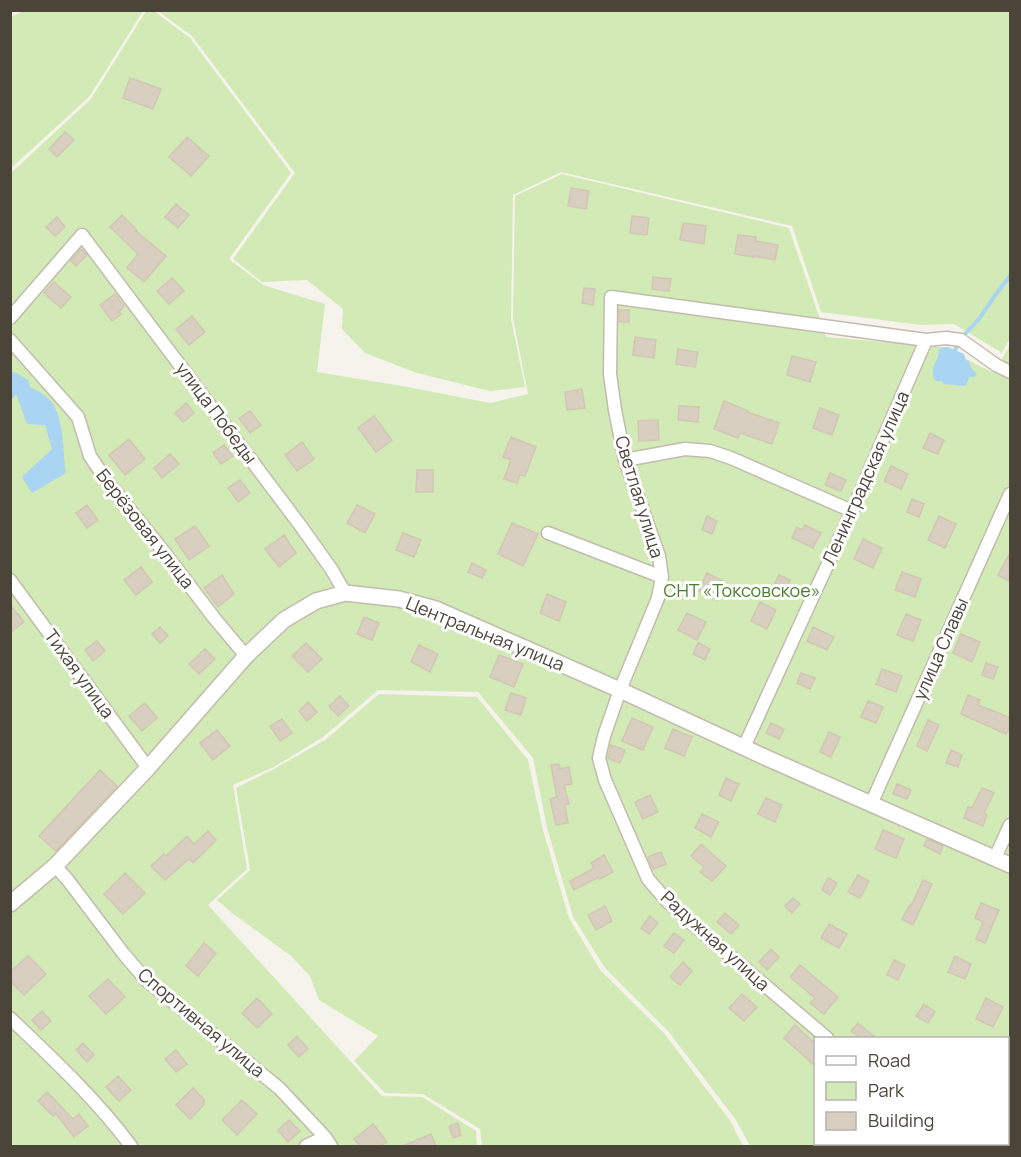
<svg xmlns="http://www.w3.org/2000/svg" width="1021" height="1157" viewBox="0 0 1021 1157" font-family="Manrope,sans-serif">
  <rect width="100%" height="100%" fill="#f6f3ec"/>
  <!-- green -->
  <path fill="#d2eab5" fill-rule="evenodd" d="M24,11H143L89,97L11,168V17Z
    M146,11H154L190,38L291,173L229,259L263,285L325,304L317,372L408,387L490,403L528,394L513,318L515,196L562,174L789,228L826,337L942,347L994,373L1010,345V1146H750L736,1120L668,1031L605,968L573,917L547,828L533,758L478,692L378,690L323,737L274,767L233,785L247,869L208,905L382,1096L422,1097L476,1131L477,1146H11V173L91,99ZM816,1038H1008V1144H816Z
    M158,11H1010V338L1002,353L954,324L921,325L821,312L792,226L561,172L513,195L511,319L525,387L490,391L417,373L365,353L342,329L343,309L307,280L262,282L233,259L295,173L192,36Z
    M379,694L477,697L528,760L543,830L569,918L601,971L664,1033L731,1122L743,1146H482L480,1129L423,1094L385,1093L354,1061L378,1036L319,1000L310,976L291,956L232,913L217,900L250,870L236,788L274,769L325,740Z"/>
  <!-- water -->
  <path fill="#a9d4f2" d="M942,347H948L964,354L966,360L969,361L971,368L977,374L974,377H969L966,386L944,384L941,381H936L934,379C931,366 935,367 938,356C940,348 936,353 942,347Z
    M11,372H14L28,380L30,387C38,391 48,396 53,404C65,424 62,451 66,473L32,493L22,477L52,449L45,425L27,424L16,394L11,401Z"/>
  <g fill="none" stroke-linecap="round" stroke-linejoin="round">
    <!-- stream -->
    <path stroke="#a9d4f2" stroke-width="4" d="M955,350L963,336L979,319L996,294L1010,276"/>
  </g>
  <!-- building -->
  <path fill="#d8cfc1" stroke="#d3c7b4" stroke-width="1.5" d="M130,78L161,89L153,109L123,98Z
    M65,132L74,140L57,157L49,149Z
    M187,137L209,156L191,176L169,157Z
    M571,188L589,191L586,209L568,206Z
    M176,204L189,215L178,228L165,217Z
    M122,215L137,230L136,231L166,256L144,282L127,268L138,254L110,227Z
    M632,216L649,218L647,235L630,233Z
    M57,217L65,227L55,236L46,227Z
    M683,223L706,226L704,244L680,240Z
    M738,235L756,237V241L778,245L775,260L754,256V257L735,254Z
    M81,249L87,255L76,266L71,261Z
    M653,277L671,279L669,291L652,289Z
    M172,278L184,291L169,304L157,291Z
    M54,282L71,297L61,308L44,293Z
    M584,288L595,289L593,305L582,303Z
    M115,294L124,306L119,312L121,314L112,321L100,305Z
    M619,310H629V322H619Z
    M192,316L205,332L189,345L176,329Z
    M635,337L656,340L654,358L633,355Z
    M678,349L698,352L695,367L676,364Z
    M792,356L816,362L810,382L787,375Z
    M582,389L585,408L567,410L565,392Z
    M724,401L748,411V412L779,423L772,444L740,433L738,438L714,429Z
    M186,403L194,413L183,422L175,413Z
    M679,406L699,407L698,422L678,420Z
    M820,408L839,415L832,435L813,428Z
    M250,411L261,425L250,433L239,418Z
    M374,416L392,440L376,452L358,428Z
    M658,420L659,440L639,441L638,421Z
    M930,433L944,440L938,454L923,448Z
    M511,437L536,447L525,476L520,475L517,483L504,479L511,460L503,457Z
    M129,439L145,459L125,475L109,455Z
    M302,442L314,459L297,471L285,455Z
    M224,445L233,456L221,464L213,453Z
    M170,454L179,464L162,478L154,468Z
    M891,466L908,474L901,489L884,481Z
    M417,470H433V492H416Z
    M830,473L846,480L841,491L825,485Z
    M240,480L250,493L238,502L228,488Z
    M912,499L924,504L919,517L907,512Z
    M87,505L98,520L87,528L76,513Z
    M357,505L375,514L365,533L347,523Z
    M707,516L717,521L712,534L702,530Z
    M939,516L956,524L945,548L928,540Z
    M512,523L538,534L523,566L498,554Z
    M805,525L821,533L813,548L792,538L797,527L802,530Z
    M195,526L209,546L189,560L175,539Z
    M403,533L421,540L414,557L396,550Z
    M284,535L296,553L279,567L265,549Z
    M863,539L882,548L873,568L854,559Z
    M1011,551V582L998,575Z
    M472,563L486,570L482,578L468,572Z
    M141,567L152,582L136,595L124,580Z
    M902,572L921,579L915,597L895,590Z
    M707,573L725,582L717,600L699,591Z
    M222,575L234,594L218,607L204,588Z
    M779,575L790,580L786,588L775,583Z
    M547,594L566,602L559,621L540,613Z
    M760,602L776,610L767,629L751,621Z
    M10,605L24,622L10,633Z
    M687,613L706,622L697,640L678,630Z
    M906,614L921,620L913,641L897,635Z
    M364,617L379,623L372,640L357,634Z
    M160,627L168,636L160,643L152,634Z
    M813,627L834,637L827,650L807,641Z
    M961,634L980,642L972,662L953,653Z
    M97,641L105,651L93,661L85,650Z
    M306,643L322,659L308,672L292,656Z
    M698,643L710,649L705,660L693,654Z
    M419,645L438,654L430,672L411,662Z
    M205,649L215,659L199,674L189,664Z
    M499,655L523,664L514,687L490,677Z
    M986,663L998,667L993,679L982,675Z
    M882,669L902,676L896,692L876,684Z
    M801,673L815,678L810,689L797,683Z
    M511,693L526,698L521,715L505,710Z
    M968,695L980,700L978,705L1011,718V724L1006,734L961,714Z
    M340,696L349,706L338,716L329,706Z
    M868,701L883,707L876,723L861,717Z
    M308,702L317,712L307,721L299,711Z
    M145,703L157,718L142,731L129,716Z
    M632,718L653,727L643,750L622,741Z
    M282,719L292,733L280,741L270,726Z
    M928,720L939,725L927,751L917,746Z
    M771,723L784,729L779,739L766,733Z
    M673,729L692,737L684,756L665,748Z
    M217,730L230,746L213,760L200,743Z
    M829,732L840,737L831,757L820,752Z
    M611,745L625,750L620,763L608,758Z
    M951,750L962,755L958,767L946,763Z
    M559,764L560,769L569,767L572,784L564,785L569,804L565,805L568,823L556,825L550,799L557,797L551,765Z
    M100,770L117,786L56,851L39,836Z
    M726,778L739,784L731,801L719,795Z
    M897,784L911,790L907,799L893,794Z
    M982,788L994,793L984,813L987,815L983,826L964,818L968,807L972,808Z
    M650,795L658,812L643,819L635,802Z
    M766,798L782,805L775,822L758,814Z
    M702,814L719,822L711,837L695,828Z
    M883,830L904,839L896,858L875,849Z
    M208,831L216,840L193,863L189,859L165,880L151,866L164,854L166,856L187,836L194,844Z
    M927,839L943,846L940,854L924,846Z
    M701,844L726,866L712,881L700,872L704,867L691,856Z
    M661,852L666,864L653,869L648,857Z
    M604,855L613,872L600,879L599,877L574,890L570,881L594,868L591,863Z
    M125,873L145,893L123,914L104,894Z
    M858,875L869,881L860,898L848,892Z
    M828,878L837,883L830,895L822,890Z
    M923,880L932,884L913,925L902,919L910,905L911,906Z
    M793,898L800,904L792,913L785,906Z
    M981,903L999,910L985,943L976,939L983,922L975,918Z
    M605,906L612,921L596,930L588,915Z
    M725,913L739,925L731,934L717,922Z
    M650,916L658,923L649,934L641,928Z
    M829,924L847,934L839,948L821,938Z
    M674,933L684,940L674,953L664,946Z
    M204,943L216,953L198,976L186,966Z
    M771,949L779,957L767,970L759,962Z
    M28,956L46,974L24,995L10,981V972Z
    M955,956L971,964L965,979L948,972Z
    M894,960L905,965L898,980L887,975Z
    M683,962L692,971L680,985L670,977Z
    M800,965L838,997L824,1014L810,1003L815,998L790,977Z
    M108,979L125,997L106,1014L89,996Z
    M742,994L757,1007L744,1021L729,1008Z
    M257,998L272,1014L257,1028L242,1013Z
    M986,998L1003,1007L993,1027L976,1019Z
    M924,1004L935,1012L928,1023L916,1016Z
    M42,1011L51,1021L41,1030L32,1020Z
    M858,1023L876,1038H860L851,1031Z
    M795,1025L816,1044V1067L784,1038Z
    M297,1036L308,1049L299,1057L288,1045Z
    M83,1043L94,1055L87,1062L76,1050Z
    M176,1050L187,1064L176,1072L165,1059Z
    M118,1076L131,1090L119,1101L106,1087Z
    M193,1088L204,1099V1105L190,1119L176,1105Z
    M47,1092L73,1119L79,1114L88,1126L74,1137L56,1114L53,1116L38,1101Z
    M242,1100L257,1114L237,1135L222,1120Z
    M289,1120L300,1131L288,1142L278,1130Z
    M458,1123L461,1135L453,1138L449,1126Z
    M373,1124L387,1142L380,1146H360L354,1139Z
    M431,1134L436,1146H403Z"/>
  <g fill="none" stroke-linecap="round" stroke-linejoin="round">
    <!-- minor casing -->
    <g stroke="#c2bbae" stroke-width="15">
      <path id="minor" d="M10,318L82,235L300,525L332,570L345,593
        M10,340L78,417L90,456L106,480L164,552L215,619L246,656
        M625,460L685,449L710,451L731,458L852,511
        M548,533L662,577
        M10,580L148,768
        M744,747L852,511L926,340
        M871,804L1010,494
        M995,858L1010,825
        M55,866L67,879L123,953L145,979L279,1088L325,1137L331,1146
        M10,1018C53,1059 96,1099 131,1146
        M827,1038L688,920L667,901L648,879L605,780L599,758L604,736L620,690L658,598L662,577L659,556L625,460L615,410L610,374L611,297L926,340L946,338L961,340L996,365L1010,372
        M950,1144L954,1146
        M306,1146L325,1137"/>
    </g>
    <!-- tertiary casing -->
    <g stroke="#c2bbae" stroke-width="18">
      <path id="tertiary" d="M10,904L55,866L148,768L246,656L284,620L316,601L345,593L399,599L436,609L620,690L769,759L1010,865"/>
    </g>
    <!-- minor -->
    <use href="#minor" stroke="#fff" stroke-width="12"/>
    <!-- tertiary -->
    <use href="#tertiary" stroke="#fff" stroke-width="15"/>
  </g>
  <g text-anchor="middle" stroke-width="6" stroke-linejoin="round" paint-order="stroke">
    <!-- street labels -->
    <g font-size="18" fill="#4b4439" stroke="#fff">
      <text transform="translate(216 413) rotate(53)" y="6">улица Победы</text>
      <text transform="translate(866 478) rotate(-66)" y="6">Ленинградская улица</text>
      <text transform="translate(639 497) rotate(73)" y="6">Светлая улица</text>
      <text transform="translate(145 529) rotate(52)" y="6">Берёзовая улица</text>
      <text transform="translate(485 634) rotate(22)" y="6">Центральная улица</text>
      <text transform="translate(941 649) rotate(-66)" y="6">улица Славы</text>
      <text transform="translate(79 674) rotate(54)" y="6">Тихая улица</text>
      <text transform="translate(715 941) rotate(42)" y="6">Радужная улица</text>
      <text transform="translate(201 1023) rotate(40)" y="6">Спортивная улица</text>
    </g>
    <!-- park labels -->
    <g font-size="18" fill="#4a7f2a" stroke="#fff">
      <text x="742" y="597">СНТ «Токсовское»</text>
    </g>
  </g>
  <!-- border -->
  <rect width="1021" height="1157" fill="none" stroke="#4b4439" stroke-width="24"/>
  <!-- legend -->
  <rect x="814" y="1037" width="195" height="108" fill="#ffffff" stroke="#b7b4b0" stroke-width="1.5"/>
  <rect x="826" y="1056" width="30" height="9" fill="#ffffff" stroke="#b7b4b0" stroke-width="1.5"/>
  <text x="868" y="1067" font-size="18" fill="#4b4439">Road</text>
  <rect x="826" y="1082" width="30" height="18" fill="#d2eab5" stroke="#b7b4b0" stroke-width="1.5"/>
  <text x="868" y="1097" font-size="18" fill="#4b4439">Park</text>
  <rect x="826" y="1112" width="30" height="18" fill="#d8cfc1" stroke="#b7b4b0" stroke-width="1.5"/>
  <text x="868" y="1127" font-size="18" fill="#4b4439">Building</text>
</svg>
